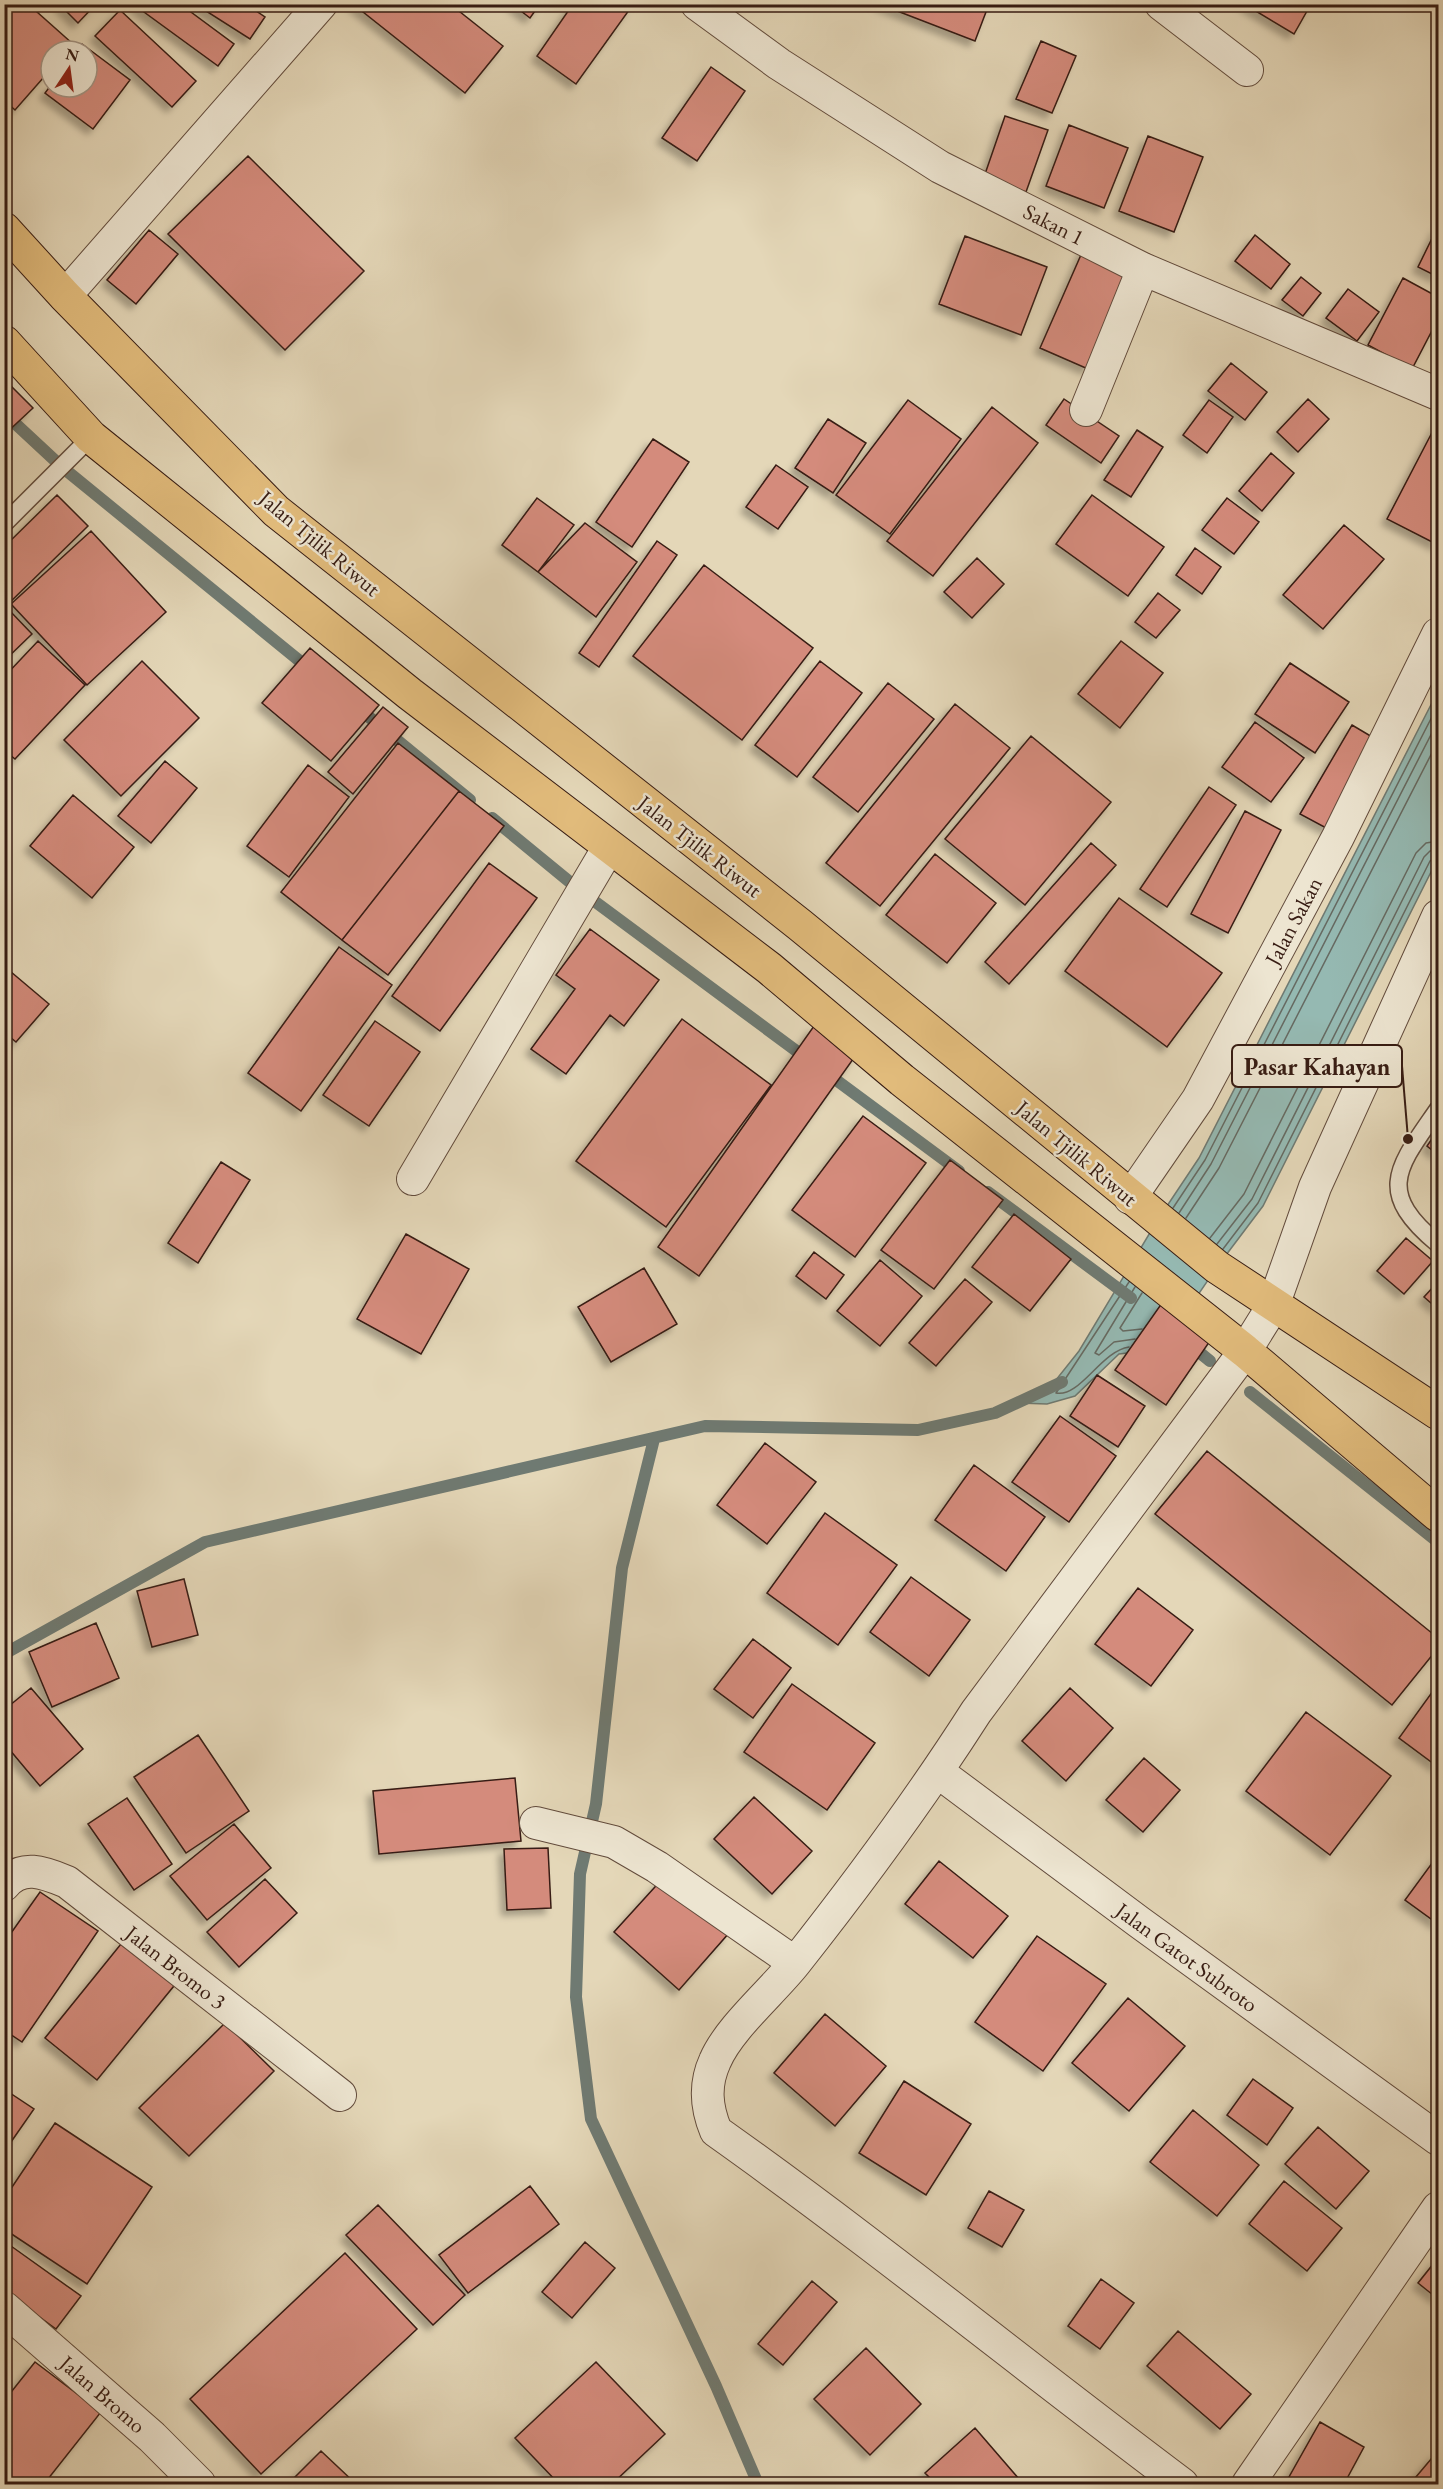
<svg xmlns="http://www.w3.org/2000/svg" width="1443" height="2489" viewBox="0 0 1443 2489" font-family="'EB Garamond',serif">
  <defs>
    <filter id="shadow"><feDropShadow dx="-5.5" dy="5.5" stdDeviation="3" flood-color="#0004"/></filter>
  </defs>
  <rect width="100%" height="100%" fill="#e4d7b8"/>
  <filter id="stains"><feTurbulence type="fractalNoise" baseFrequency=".00333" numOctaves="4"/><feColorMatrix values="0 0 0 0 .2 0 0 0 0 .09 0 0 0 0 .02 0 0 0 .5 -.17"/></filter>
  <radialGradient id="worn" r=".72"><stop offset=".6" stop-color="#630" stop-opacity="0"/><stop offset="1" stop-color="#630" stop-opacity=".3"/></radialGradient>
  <!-- water -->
  <path fill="#95b9b2" stroke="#6f7a72" stroke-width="1.5" d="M1438,691V858L1263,1206L1217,1267L1161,1349L1119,1354L1075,1396L1047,1404L1018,1403L1048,1390L1079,1351L1157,1221L1199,1158Z"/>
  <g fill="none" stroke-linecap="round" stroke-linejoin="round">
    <!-- shore -->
    <path stroke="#666a62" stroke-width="1.5" d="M1173,1208L1205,1160L1438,705
      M1179,1213L1211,1164L1438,721
      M1186,1218L1219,1168L1438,741
      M1210,1238L1244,1194L1416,853L1426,843L1438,841
      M1217,1244L1252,1199L1424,857L1430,851L1438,850
      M1223,1249L1258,1203L1430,861L1438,857
      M1129,1282L1056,1393C1080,1398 1101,1351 1129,1347
      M1135,1287L1095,1353L1099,1355L1114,1342L1135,1339
      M1142,1293L1120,1328L1123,1331L1142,1329"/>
    <!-- stream -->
    <path stroke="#6f7a72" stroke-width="12" d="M5,414L62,467L312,671
      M358,708L470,800
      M492,818L582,892L810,1061
      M824,1071L959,1171
      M988,1192L1131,1298
      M1189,1344L1210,1361
      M1250,1392L1438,1542
      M654,1439L622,1568L596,1804L580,1874L576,1997L591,2119L716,2386L758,2484
      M4,1654L205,1542L705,1426L918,1430L995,1413L1062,1382"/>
  </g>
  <!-- building -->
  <path fill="#d48b7b" stroke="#371c13" stroke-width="1.5" filter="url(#shadow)" d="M4,4H28L73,44L67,51H51V69L15,110L4,100Z
    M59,4H96L78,23Z
    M133,4H180L234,44L218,66Z
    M195,4H246L265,17L250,39Z
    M353,4H450L503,46L465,93Z
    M512,4H540L530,18Z
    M573,4L632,6L576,84L537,56Z
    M879,4H989L975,41Z
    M1244,4H1311L1294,34Z
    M120,10L196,81L172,107L95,36Z
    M1041,41L1076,56L1052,113L1016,99Z
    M82,44L130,80L93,129L45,93L51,85L87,87V51H77Z
    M711,67L745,91L697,161L662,138Z
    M1005,116L1048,130L1026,192L984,177Z
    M1069,125L1128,148L1104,208L1046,186Z
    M1148,136L1203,157L1174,232L1119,211Z
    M248,156L364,271L285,350L168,234Z
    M1438,226V277L1418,267Z
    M149,230L178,254L136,304L107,280Z
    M1255,235L1290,264L1271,289L1235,261Z
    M965,236L1047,267L1021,335L939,304Z
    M1084,248L1132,268L1088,369L1040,348Z
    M1301,277L1321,293L1303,316L1282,300Z
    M1403,278L1438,297V319L1412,369L1368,345Z
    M1348,289L1379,312L1357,341L1326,318Z
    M1231,363L1267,392L1245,420L1208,391Z
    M4,379L33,408L4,435Z
    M1064,399L1119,436L1101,463L1046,425Z
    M1308,399L1329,419L1298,452L1277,432Z
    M908,400L961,439L890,534L836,495Z
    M1209,400L1233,417L1207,453L1183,435Z
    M992,407L1038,443L933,576L887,541Z
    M828,419L866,443L833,493L795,468Z
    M1438,421V545L1387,519Z
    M1137,430L1163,447L1131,497L1104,480Z
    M653,439L689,462L632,547L596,522Z
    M1271,453L1294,473L1262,511L1239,491Z
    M776,465L808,487L778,529L746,507Z
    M57,495L88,526L4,608V547Z
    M1092,495L1164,547L1128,596L1056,544Z
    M537,498L574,525L538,572L502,545Z
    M1227,498L1259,522L1234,554L1202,530Z
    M585,523L637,562L596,617L538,572Z
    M1344,525L1384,559L1323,629L1283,595Z
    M91,531L166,612L87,685L11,604Z
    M657,541L677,555L599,667L579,653Z
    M1195,548L1221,567L1202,594L1176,575Z
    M977,558L1004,584L972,618L944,592Z
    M704,565L813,648L742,740L633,656Z
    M1158,593L1180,610L1156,638L1135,622Z
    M10,611L32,634L4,661V617Z
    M38,641L85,685L15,759L4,750V677Z
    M1121,641L1163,673L1120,728L1078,694Z
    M310,648L379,705L331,761L262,703Z
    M142,661L199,718L121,796L64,740Z
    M820,661L862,693L797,777L755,745Z
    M1290,663L1349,702L1315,753L1255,714Z
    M888,683L934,719L858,812L813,777Z
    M955,704L1010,748L880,906L826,863Z
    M383,707L408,727L353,794L328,772Z
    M1255,722L1304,758L1271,802L1222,767Z
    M1352,725L1379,741L1328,829L1300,814Z
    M1031,736L1111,802L1025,905L945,839Z
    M398,743L459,791L342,940L281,892Z
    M165,761L197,788L151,843L118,816Z
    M308,765L349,797L289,877L247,846Z
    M1209,787L1236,805L1167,907L1140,889Z
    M459,791L504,826L388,975L342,940Z
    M73,795L134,847L92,898L30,846Z
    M1245,811L1281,830L1228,933L1191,914Z
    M1091,843L1116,865L1009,984L985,962Z
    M935,854L996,903L947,963L886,915Z
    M489,863L537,898L440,1031L392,996Z
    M1119,898L1222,973L1167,1047L1065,971Z
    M590,929L659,980L624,1026L610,1015L566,1074L531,1049L575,989L556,975Z
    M339,947L392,985L301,1111L248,1073Z
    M4,966L49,1004L16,1042L4,1032Z
    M682,1019L771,1085L666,1227L576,1161Z
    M375,1021L420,1052L369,1126L323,1095Z
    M814,1026L856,1055L699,1276L658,1247Z
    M863,1116L926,1163L855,1257L792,1210Z
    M1438,1130V1155L1427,1146Z
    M950,1160L1003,1200L934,1289L881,1250Z
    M221,1162L250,1180L198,1263L168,1243Z
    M1014,1214L1071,1259L1030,1311L972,1267Z
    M406,1234L469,1269L421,1354L357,1319Z
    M1406,1238L1433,1261L1404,1294L1377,1271Z
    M814,1252L844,1275L826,1299L796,1276Z
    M880,1260L922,1296L880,1346L837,1311Z
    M644,1268L677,1324L611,1362L578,1307Z
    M965,1279L992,1302L936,1366L909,1343Z
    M1434,1286L1438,1290V1309L1424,1297Z
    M1162,1303L1212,1338L1166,1405L1115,1370Z
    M1097,1375L1145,1406L1118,1447L1070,1416Z
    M1060,1416L1116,1456L1069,1522L1012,1482Z
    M765,1443L816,1482L767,1544L717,1505Z
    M1207,1451L1438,1638V1648L1392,1705L1155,1514Z
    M974,1465L1045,1517L1006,1571L935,1520Z
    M825,1513L897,1565L838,1645L767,1593Z
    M911,1577L970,1620L929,1676L870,1632Z
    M184,1579L198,1635L152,1647L137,1591Z
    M1138,1588L1193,1630L1151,1686L1095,1644Z
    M96,1623L119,1678L52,1707L29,1652Z
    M753,1639L791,1668L753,1718L714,1689Z
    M792,1684L875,1743L827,1810L744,1752Z
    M1438,1684V1767L1399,1738Z
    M31,1688L83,1749L40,1786L4,1743V1710Z
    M1070,1688L1113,1728L1066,1781L1022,1741Z
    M1306,1712L1391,1776L1330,1855L1246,1791Z
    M198,1735L249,1811L186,1853L134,1777Z
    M1144,1758L1180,1790L1143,1832L1106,1800Z
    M515,1778L521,1841L379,1854L373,1791Z
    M754,1797L812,1851L772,1894L714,1839Z
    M127,1798L172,1864L134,1890L88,1824Z
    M234,1824L271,1868L207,1920L170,1876Z
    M548,1848L551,1908L507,1910L504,1849Z
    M1438,1855V1924L1405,1900Z
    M939,1861L1008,1916L973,1958L905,1904Z
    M664,1877L729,1933L679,1990L614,1932Z
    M265,1879L297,1913L239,1967L207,1932Z
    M40,1892L98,1931L22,2042L4,2030V1943Z
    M1037,1936L1106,1984L1043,2071L975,2022Z
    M125,1939L178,1981L97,2080L45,2038Z
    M1128,1998L1185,2046L1129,2111L1072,2063Z
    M825,2014L886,2066L835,2126L774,2073Z
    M225,2023L274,2071L189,2156L139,2108Z
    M1253,2079L1293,2108L1267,2145L1227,2115Z
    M904,2081L971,2124L926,2195L859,2153Z
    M4,2089L34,2109L4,2152Z
    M1193,2110L1259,2165L1217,2216L1150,2162Z
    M55,2123L152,2187L87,2284L4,2229V2199Z
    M1318,2127L1369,2171L1336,2209L1285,2164Z
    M1284,2181L1342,2228L1307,2271L1249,2224Z
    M530,2186L559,2224L468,2293L439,2255Z
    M989,2191L1024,2210L1002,2247L968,2228Z
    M378,2205L465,2295L433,2325L346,2235Z
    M4,2241L81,2296L56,2329L4,2291Z
    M585,2242L615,2268L572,2318L542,2292Z
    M345,2253L417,2329L261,2474L190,2399Z
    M1438,2258V2299L1418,2283Z
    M1101,2279L1134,2303L1100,2349L1068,2326Z
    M812,2281L837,2302L783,2365L758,2344Z
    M1178,2331L1251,2394L1220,2429L1147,2366Z
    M866,2348L921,2404L870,2455L814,2399Z
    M35,2362L101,2412L44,2484H4V2401Z
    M596,2362L665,2434L612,2484H559L515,2438Z
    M1320,2422L1364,2447L1344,2484H1285Z
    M975,2428L1019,2479L1013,2484H936L925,2473Z
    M321,2451L356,2484H288Z
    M1437,2452L1438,2484H1410Z"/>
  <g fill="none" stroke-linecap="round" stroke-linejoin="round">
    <!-- service casing -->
    <g stroke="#624b3c" stroke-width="19">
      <path id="service" d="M4,524L91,437
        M1438,1109C1398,1167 1374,1191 1438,1244"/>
    </g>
    <!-- minor casing -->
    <g stroke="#624b3c" stroke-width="34">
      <path id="minor" d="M697,4L779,64L940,167L1143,269L1438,394
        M1161,4L1247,70
        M65,296L321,4
        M1086,410L1143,269
        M413,1179L609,847
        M1130,1198L1198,1099L1338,837L1438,634
        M938,1772L1139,1922L1438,2139
        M536,1823L614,1842L657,1867L795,1963
        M4,1885C22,1863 45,1873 67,1882L340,2095
        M1182,2484C1026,2367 875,2244 716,2131C706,2107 704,2085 715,2061C729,2028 772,1992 795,1963C859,1882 921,1798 976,1712L1245,1351L1273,1306L1315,1187L1438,916
        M1248,2484L1438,2208"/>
    </g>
    <!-- tertiary casing -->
    <g stroke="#624b3c" stroke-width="35">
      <path id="tertiary" d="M4,2308L152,2437L199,2484"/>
    </g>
    <!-- trunk casing -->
    <g stroke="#371c13" stroke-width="35">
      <path id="trunk" d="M4,229L65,296L276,511L800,925L1217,1267L1438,1413
        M4,342L91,437L410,694L769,968L902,1080L1245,1351L1438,1515"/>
    </g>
    <!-- service -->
    <use href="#service" stroke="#ede5d1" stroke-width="16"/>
    <!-- minor -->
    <use href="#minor" stroke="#ede5d1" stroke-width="32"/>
    <!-- tertiary -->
    <use href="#tertiary" stroke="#ede5d1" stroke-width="33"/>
    <!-- trunk -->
    <use href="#trunk" stroke="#e2bc7c" stroke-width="33"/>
  </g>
  <g text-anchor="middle" stroke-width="5" stroke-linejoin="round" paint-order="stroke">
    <!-- street labels -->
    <g font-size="22" fill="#371c13" stroke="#ede5d1">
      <text transform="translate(1054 224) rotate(27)" y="8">Sakan 1</text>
      <text transform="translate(320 543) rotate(40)" y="8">Jalan Tjilik Riwut</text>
      <text transform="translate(700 846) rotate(38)" y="8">Jalan Tjilik Riwut</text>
      <text transform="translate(1293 921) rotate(-62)" y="8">Jalan Sakan</text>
      <text transform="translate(1077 1153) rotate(40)" y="8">Jalan Tjilik Riwut</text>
      <text transform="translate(1187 1957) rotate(36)" y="8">Jalan Gatot Subroto</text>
      <text transform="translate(176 1967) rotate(38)" y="8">Jalan Bromo 3</text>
      <text transform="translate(103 2394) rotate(41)" y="8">Jalan Bromo</text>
    </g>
  </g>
  <!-- callouts -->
  <path fill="none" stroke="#371c13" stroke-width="2" d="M1408 1139L1402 1066"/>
  <circle fill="#371c13" stroke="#ede5d1" stroke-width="2" cx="1408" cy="1139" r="6"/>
  <rect fill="#ede5d1" stroke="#371c13" stroke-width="2" x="1232" y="1045" width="170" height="42" rx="6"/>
  <g font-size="24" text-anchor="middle" font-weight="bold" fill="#371c13">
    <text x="1317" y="1075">Pasar Kahayan</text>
  </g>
  <!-- margin -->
  <rect width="1443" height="2489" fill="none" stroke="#e4d7b8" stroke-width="24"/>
  <rect x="6" y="6" width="1431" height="2477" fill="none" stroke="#371c13" stroke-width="3"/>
  <rect x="12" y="12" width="1419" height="2465" fill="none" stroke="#371c13" stroke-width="1.5"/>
  <!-- north arrow -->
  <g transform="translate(69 69) rotate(13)"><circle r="28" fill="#ede5d1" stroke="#a49585" stroke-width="1.5"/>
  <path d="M0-4.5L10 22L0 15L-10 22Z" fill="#8f2418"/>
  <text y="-9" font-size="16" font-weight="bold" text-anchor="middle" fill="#371c13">N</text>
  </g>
  <rect width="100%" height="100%" filter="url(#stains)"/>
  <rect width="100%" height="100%" fill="url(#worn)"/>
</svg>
